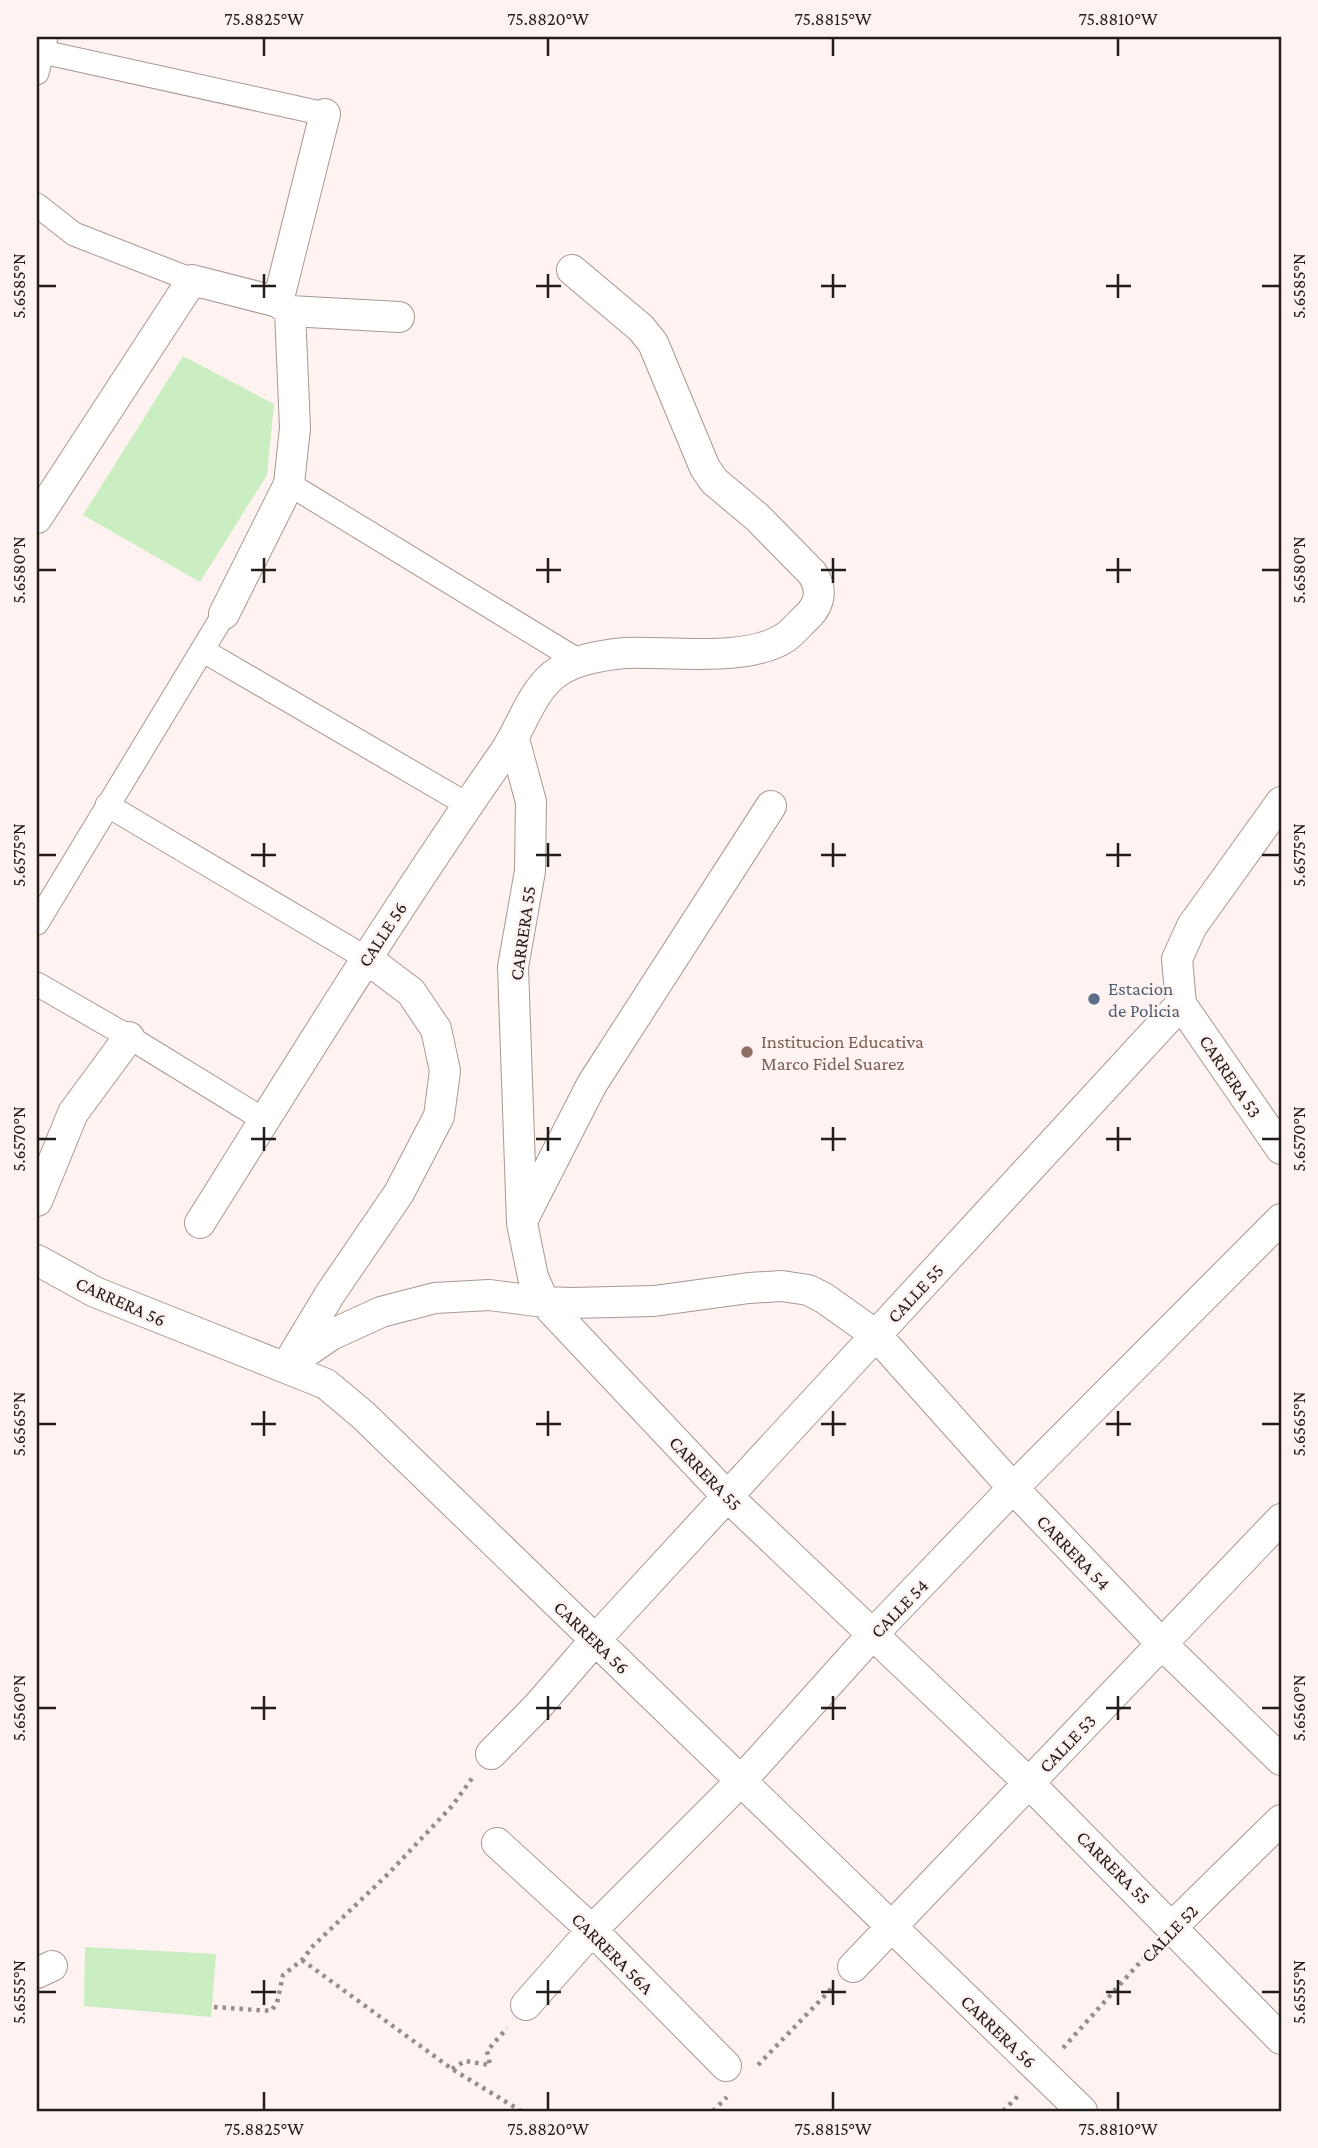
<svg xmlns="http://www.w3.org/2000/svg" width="1318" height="2148" viewBox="0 0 1318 2148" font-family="'Crimson Pro',serif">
  <rect width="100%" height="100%" fill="#fef3f0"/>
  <!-- green -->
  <path fill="#caedc1" d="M183,356L274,404L267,475L200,582L83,515Z
    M85,1947L216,1954L211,2017L84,2006Z"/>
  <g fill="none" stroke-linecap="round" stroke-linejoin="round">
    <!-- pedestrian casing -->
    <g stroke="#a89892" stroke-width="25">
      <path id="pedestrian" d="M43,52L325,114
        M37,73L46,37
        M37,205L74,234L192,280
        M289,484L579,661
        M202,650L468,805
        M107,805L366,958
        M37,923L224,614
        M37,984L129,1037L264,1120"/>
    </g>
    <!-- minor casing -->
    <g stroke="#a89892" stroke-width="32">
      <path id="minor" d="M278,302L325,114
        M37,518L192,280L278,302L290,311L399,317
        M224,614L289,484L295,428L290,311
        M514,739L531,802L530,871L513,967L522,1223L533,1277L544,1302L727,1496L1028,1782L1281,2039
        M1181,1004L1281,1149
        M37,1201L73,1113L129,1037
        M523,1219L592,1084L771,806
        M200,1223C299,1065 397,906 504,753C522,727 532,688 559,671C577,659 603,655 625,653C669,651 748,663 786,637C794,631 801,622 809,615C821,602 822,588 812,573L757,517L714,481L705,468L653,343L641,328L572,270
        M37,1260L95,1292L326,1384L363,1415L1082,2111
        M292,1357L330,1294L399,1193L439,1116L445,1071L436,1029L411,992L366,958
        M286,1366L331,1335L381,1312L435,1298L489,1295L544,1302L571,1303L654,1301L749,1288L782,1286L808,1290L824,1298L876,1335L1013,1488L1163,1645L1281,1760
        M491,1754L538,1706L595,1640L1181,1004L1177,959L1192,926L1281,802
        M497,1843L592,1930L726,2066
        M1173,1926L1281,1820
        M853,1967L1281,1519
        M37,1973L52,1966
        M526,2005L592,1930L741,1781L872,1635L1013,1488L1281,1219"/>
    </g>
    <!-- path -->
    <path stroke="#968e8b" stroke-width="4.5" stroke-dasharray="3.5 5" stroke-linecap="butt" d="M302,1960L452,2069L521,2111
      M214,2007L271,2011L277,2003L283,1975L302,1960L313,1946L389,1873L452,1806L473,1777
      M1063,2048L1151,1950
      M758,2065L832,1988
      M452,2069L465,2061L490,2065L487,2051L507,2028
      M713,2111L727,2097
      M1003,2111L1019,2095"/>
    <!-- pedestrian -->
    <use href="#pedestrian" stroke="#fff" stroke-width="23"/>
    <!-- minor -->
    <use href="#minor" stroke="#fff" stroke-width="30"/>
  </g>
  <!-- ticks -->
  <path fill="none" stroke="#221c1a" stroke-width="2.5" d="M264,38V56M548,38V56M833,38V56M1118,38V56M264,274V298M548,274V298M833,274V298M1118,274V298M38,286H56M251,286H276M536,286H561M821,286H846M1106,286H1131M1262,286H1280M264,558V583M548,558V583M833,558V583M1118,558V583M38,570H56M251,570H276M536,570H561M821,570H846M1106,570H1131M1262,570H1280M264,843V867M548,843V867M833,843V867M1118,843V867M38,855H56M251,855H276M536,855H561M821,855H846M1106,855H1131M1262,855H1280M264,1127V1151M548,1127V1151M833,1127V1151M1118,1127V1151M38,1139H56M251,1139H276M536,1139H561M821,1139H846M1106,1139H1131M1262,1139H1280M264,1411V1436M548,1411V1436M833,1411V1436M1118,1411V1436M38,1424H56M251,1424H276M536,1424H561M821,1424H846M1106,1424H1131M1262,1424H1280M264,1696V1720M548,1696V1720M833,1696V1720M1118,1696V1720M38,1708H56M251,1708H276M536,1708H561M821,1708H846M1106,1708H1131M1262,1708H1280M264,1980V2005M548,1980V2005M833,1980V2005M1118,1980V2005M38,1992H56M251,1992H276M536,1992H561M821,1992H846M1106,1992H1131M1262,1992H1280M264,2092V2110M548,2092V2110M833,2092V2110M1118,2092V2110"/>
  <!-- markers -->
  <circle fill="#5c6f8a" stroke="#fef3f0" stroke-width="2.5" cx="1094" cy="999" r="7"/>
  <circle fill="#8d6e63" stroke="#fef3f0" stroke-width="2.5" cx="747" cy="1052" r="7"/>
  <g text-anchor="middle" stroke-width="5" stroke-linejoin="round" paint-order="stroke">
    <!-- street labels -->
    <g font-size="19" fill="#221c1a" stroke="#fef3f0">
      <text transform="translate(522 933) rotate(-82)" y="7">CARRERA 55</text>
      <text transform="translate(382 934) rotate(-57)" y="7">CALLE 56</text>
      <text transform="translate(1231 1076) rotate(56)" y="7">CARRERA 53</text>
      <text transform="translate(915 1293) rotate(-47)" y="7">CALLE 55</text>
      <text transform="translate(121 1301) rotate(24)" y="7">CARRERA 56</text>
      <text transform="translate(706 1473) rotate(46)" y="7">CARRERA 55</text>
      <text transform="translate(1074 1552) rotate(46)" y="7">CARRERA 54</text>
      <text transform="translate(899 1608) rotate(-46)" y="7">CALLE 54</text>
      <text transform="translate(592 1637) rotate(44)" y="7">CARRERA 56</text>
      <text transform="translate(1067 1743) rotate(-46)" y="7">CALLE 53</text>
      <text transform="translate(1114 1867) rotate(45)" y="7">CARRERA 55</text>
      <text transform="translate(1169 1933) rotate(-46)" y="7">CALLE 52</text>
      <text transform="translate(613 1953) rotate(45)" y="7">CARRERA 56A</text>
      <text transform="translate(999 2031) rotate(44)" y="7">CARRERA 56</text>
    </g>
    <!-- service labels -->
    <g font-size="19" fill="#4e5e75" stroke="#fef3f0" text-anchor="start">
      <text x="1108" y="995">Estacion<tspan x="1108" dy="22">de Policia</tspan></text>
    </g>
    <!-- education labels -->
    <g font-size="19" fill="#785e54" stroke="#fef3f0" text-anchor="start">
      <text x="761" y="1048">Institucion Educativa<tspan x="761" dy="22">Marco Fidel Suarez</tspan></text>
    </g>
  </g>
  <!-- border -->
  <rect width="1318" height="2148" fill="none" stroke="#fef3f0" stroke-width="77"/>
  <rect x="38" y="38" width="1242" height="2072" fill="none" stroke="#221c1a" stroke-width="2.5"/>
  <g font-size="18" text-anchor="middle" fill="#221c1a">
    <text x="264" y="25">75.8825°W</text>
    <text x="548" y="25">75.8820°W</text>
    <text x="833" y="25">75.8815°W</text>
    <text x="1118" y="25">75.8810°W</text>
    <text transform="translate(19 286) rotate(-90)" y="6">5.6585°N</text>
    <text transform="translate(1299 286) rotate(-90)" y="6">5.6585°N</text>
    <text transform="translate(19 570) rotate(-90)" y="6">5.6580°N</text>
    <text transform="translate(1299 570) rotate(-90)" y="6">5.6580°N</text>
    <text transform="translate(19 855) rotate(-90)" y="6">5.6575°N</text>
    <text transform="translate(1299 855) rotate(-90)" y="6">5.6575°N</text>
    <text transform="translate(19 1139) rotate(-90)" y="6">5.6570°N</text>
    <text transform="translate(1299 1139) rotate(-90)" y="6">5.6570°N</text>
    <text transform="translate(19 1424) rotate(-90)" y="6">5.6565°N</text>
    <text transform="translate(1299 1424) rotate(-90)" y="6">5.6565°N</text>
    <text transform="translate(19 1708) rotate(-90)" y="6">5.6560°N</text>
    <text transform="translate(1299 1708) rotate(-90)" y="6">5.6560°N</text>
    <text transform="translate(19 1992) rotate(-90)" y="6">5.6555°N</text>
    <text transform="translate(1299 1992) rotate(-90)" y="6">5.6555°N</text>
    <text x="264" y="2135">75.8825°W</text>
    <text x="548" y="2135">75.8820°W</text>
    <text x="833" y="2135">75.8815°W</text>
    <text x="1118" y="2135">75.8810°W</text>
  </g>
</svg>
